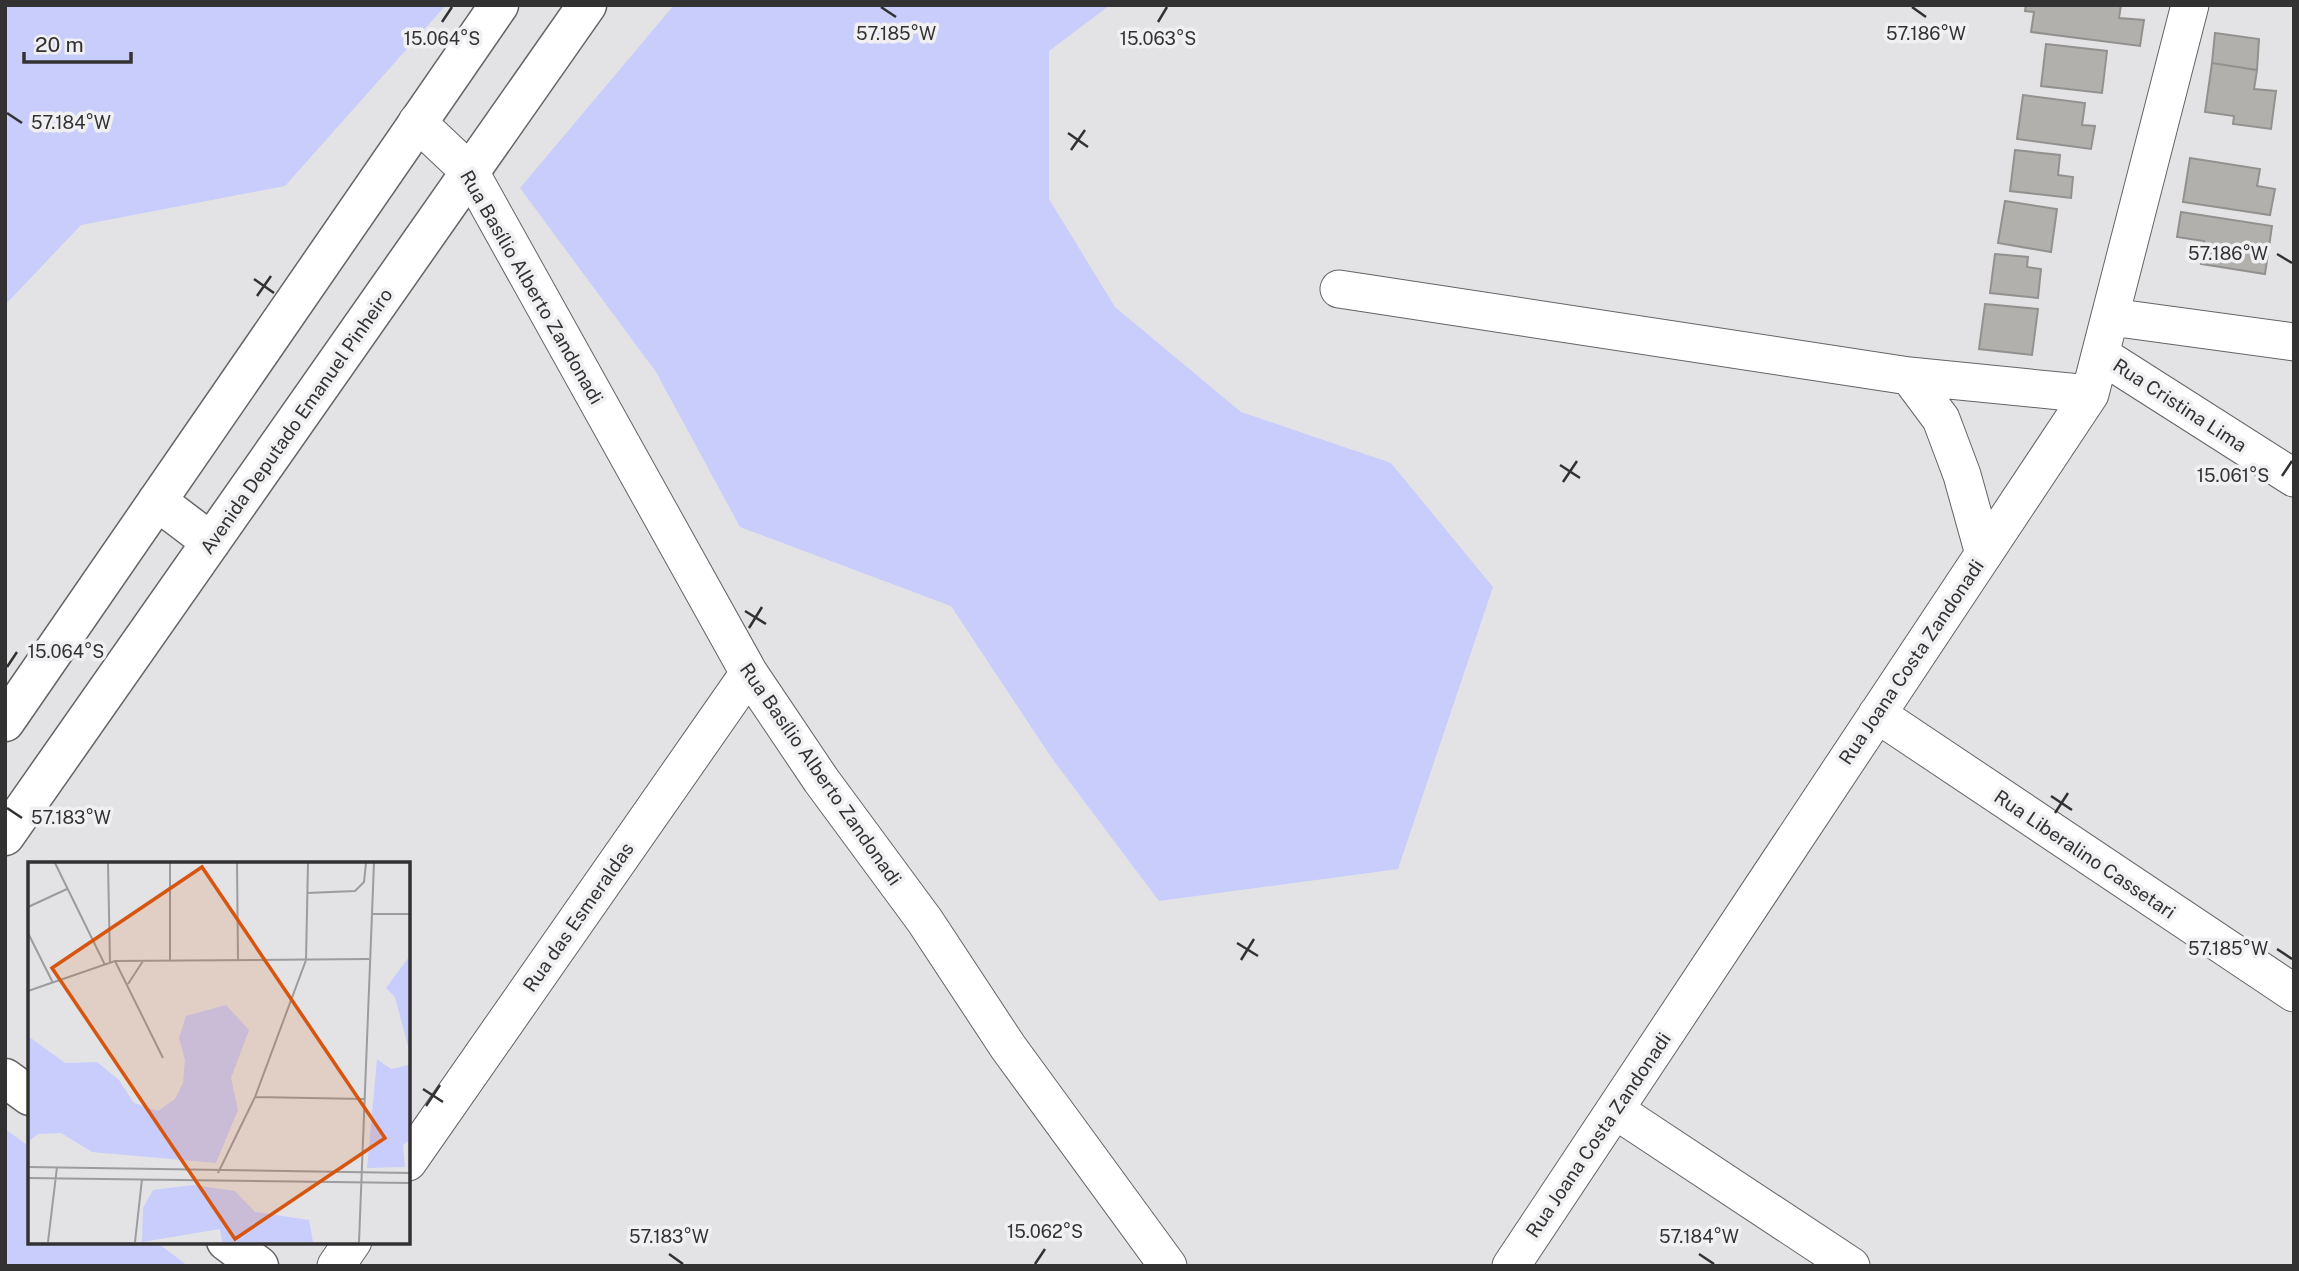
<svg xmlns="http://www.w3.org/2000/svg" width="2299" height="1271" viewBox="0 0 2299 1271" font-family="'Public Sans',sans-serif">
  <rect width="100%" height="100%" fill="#e3e3e6"/>
  <!-- green -->
  <path fill="#c8cdfb" d="M5,5H446L285,186L81,225L5,305Z
    M674,5H1110L1049,51V199L1115,307L1241,412L1391,463L1493,587L1398,869L1159,901L1051,757L951,606L740,527L656,372L520,188Z
    M5,1129L30,1147V1241H155L188,1266H5Z"/>
  <!-- building -->
  <path fill="#b2b0ad" stroke="#93918f" stroke-width="2" d="M2026,5H2121L2119,18L2144,20L2140,46L2031,32L2034,12L2025,11Z
    M2215,33L2259,39L2257,70L2212,63Z
    M2046,44L2107,51L2102,93L2041,86Z
    M2212,63L2257,70L2254,89L2276,91L2271,129L2233,124L2234,116L2205,112Z
    M2023,95L2085,103L2082,125L2095,126L2091,149L2017,139Z
    M2015,150L2060,155L2058,175L2073,177L2071,198L2010,191Z
    M2190,158L2260,169L2257,186L2275,189L2270,215L2183,202Z
    M2005,201L2057,209L2051,252L1998,243Z
    M2181,212L2272,226L2265,274L2201,264L2204,241L2177,237Z
    M1995,254L2028,257L2027,267L2041,269L2038,298L1990,293Z
    M1985,304L2038,309L2032,355L1979,349Z"/>
  <g fill="none" stroke-linecap="round" stroke-linejoin="round">
    <!-- street casing -->
    <g stroke="#646467" stroke-width="39">
      <path id="street" d="M417,122L470,172L749,673L821,780L925,921L1008,1047L1168,1266
        M1339,289L1909,376L2090,394
        M2111,317L2294,342
        M2101,355L2294,478
        M1909,376L1941,419L1962,475L1984,554
        M1877,714L2294,993
        M1615,1110L1851,1266
        M408,1162L749,673
        M336,1266L353,1241
        M1511,1266L2090,394L2190,5"/>
    </g>
    <!-- secondary casing -->
    <g stroke="#646467" stroke-width="41">
      <path id="secondary" d="M157,501L211,542
        M5,722L499,5
        M5,836L587,5"/>
    </g>
    <!-- primary casing -->
    <g stroke="#646467" stroke-width="41">
      <path id="primary" d="M5,1078L30,1096
        M226,1241L259,1266"/>
    </g>
    <!-- street -->
    <use href="#street" stroke="#fff" stroke-width="37"/>
    <!-- secondary -->
    <use href="#secondary" stroke="#fff" stroke-width="38"/>
    <!-- primary -->
    <use href="#primary" stroke="#fff" stroke-width="38"/>
  </g>
  <!-- ticks -->
  <path fill="none" stroke="#323233" stroke-width="2.5" d="M881,7L896,17M1912,7L1926,17M442,22L452,7M1158,22L1167,7M7,113L22,123M1068,133L1088,147M1071,150L1085,130M2277,254L2292,263M254,279L274,293M257,296L271,276M1560,465L1580,478M2282,476L2292,461M1563,482L1577,461M745,611L766,624M749,628L762,607M7,667L17,652M2051,796L2072,810M7,808L22,818M2055,813L2068,793M1237,943L1258,956M2277,949L2292,959M1241,960L1254,939M423,1089L443,1102M426,1106L440,1085M669,1254L683,1264M1699,1254L1714,1264M1035,1264L1045,1249"/>
  <g text-anchor="middle" stroke-width="7" stroke-linejoin="round" paint-order="stroke">
    <!-- street labels -->
    <g font-size="19" fill="#323233" stroke="#f0f0f3">
      <text transform="translate(532 287) rotate(60)" y="7">Rua Basílio Alberto Zandonadi</text>
      <text transform="translate(2180 405) rotate(33)" y="7">Rua Cristina Lima</text>
      <text transform="translate(296 421) rotate(-55)" y="7">Avenida Deputado Emanuel Pinheiro</text>
      <text transform="translate(1911 662) rotate(-56)" y="7">Rua Joana Costa Zandonadi</text>
      <text transform="translate(821 774) rotate(55)" y="7">Rua Basílio Alberto Zandonadi</text>
      <text transform="translate(2085 854) rotate(34)" y="7">Rua Liberalino Cassetari</text>
      <text transform="translate(578 917) rotate(-55)" y="7">Rua das Esmeraldas</text>
      <text transform="translate(1598 1135) rotate(-56)" y="7">Rua Joana Costa Zandonadi</text>
    </g>
  </g>
  <!-- overview -->
  <g transform="translate(28 862)">
    <rect width="382" height="382" fill="#e3e3e6"/>
    <path d="M381,95V188L367,135L358,126ZM198,143L221,168L203,216L210,248L188,301L64,290L33,271L10,272L0,280V174L37,201L69,200L91,218L106,241L130,249L147,237L155,221L157,198L151,176L158,154ZM349,197L363,207L381,203L382,278L375,283L377,305L339,306ZM165,323L207,329L227,350L281,358L285,380H194L192,367L114,380L115,346L125,328Z" fill="#c8cdfb"/>
    <path fill="none" stroke="#9c9c9e" stroke-width="2" d="M27,1L77,103M80,1L82,101M142,1V99M209,1L210,98M279,31L327,29L336,20L338,1M0,45L39,27M344,52H382M0,71L25,121M87,99L135,196M100,122L115,99M0,129L87,99L341,97M227,235L336,237M0,305L382,311M190,311L227,235L278,98L280,1M0,316L382,321M20,380L29,305M107,380L114,317M331,380L346,1"/>
    <path fill="#d65510" fill-opacity="0.15" stroke="#d65510" stroke-width="3.5" d="M174,5L357,276L207,377L24,106Z"/>
    <rect width="382" height="382" fill="none" stroke="#323233" stroke-width="3.5"/>
  </g>
  <g font-size="18" text-anchor="middle" fill="#323233" stroke="#f0f0f3" stroke-width="7" stroke-linejoin="round" paint-order="stroke">
    <text x="896" y="40">57.185°W</text>
    <text x="1926" y="40">57.186°W</text>
    <text x="442" y="45">15.064°S</text>
    <text x="1158" y="45">15.063°S</text>
    <text x="71" y="129">57.184°W</text>
    <text x="2228" y="260">57.186°W</text>
    <text x="2233" y="482">15.061°S</text>
    <text x="66" y="658">15.064°S</text>
    <text x="71" y="824">57.183°W</text>
    <text x="2228" y="955">57.185°W</text>
    <text x="1045" y="1238">15.062°S</text>
    <text x="669" y="1243">57.183°W</text>
    <text x="1699" y="1243">57.184°W</text>
  </g>
  <!-- border -->
  <rect width="2299" height="1271" fill="none" stroke="#323233" stroke-width="14"/>
  <!-- scale -->
  <path d="M24 52v10h107v-10" fill="none" stroke="#323233" stroke-width="3.5"/>
  <text x="35" y="52" font-size="21" fill="#323233" stroke="#f0f0f3" stroke-width="5" paint-order="stroke">20 m</text>
</svg>
